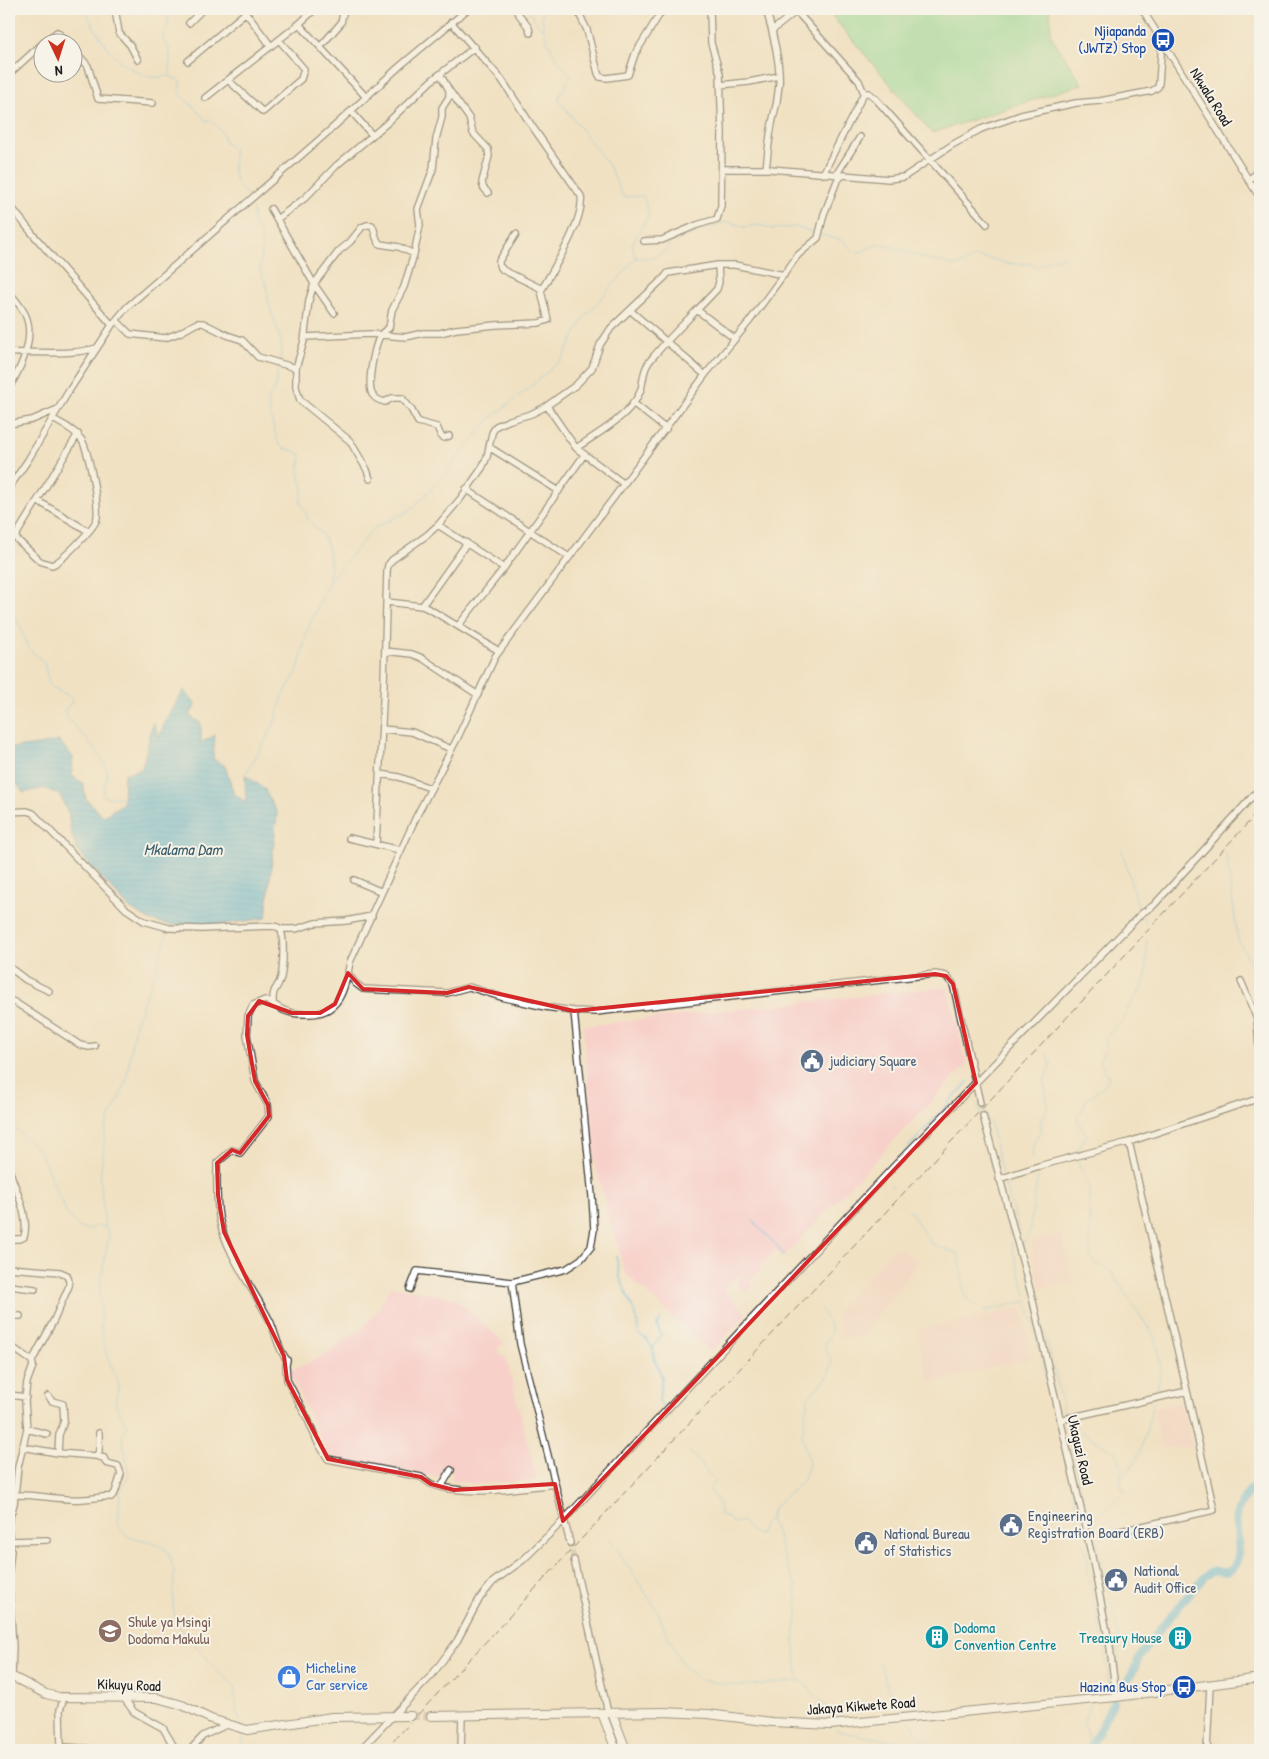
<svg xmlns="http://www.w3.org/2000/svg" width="1269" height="1759" viewBox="0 0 1269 1759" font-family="'Patrick Hand',sans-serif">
  <defs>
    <pattern id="water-rules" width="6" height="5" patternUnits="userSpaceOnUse" patternTransform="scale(1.25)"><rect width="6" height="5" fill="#61bbdf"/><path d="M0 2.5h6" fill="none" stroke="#54a0bf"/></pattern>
  </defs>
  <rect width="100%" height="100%" fill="#f7f3e8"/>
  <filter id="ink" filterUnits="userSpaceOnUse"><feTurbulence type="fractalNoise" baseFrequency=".02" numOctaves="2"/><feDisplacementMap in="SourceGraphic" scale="10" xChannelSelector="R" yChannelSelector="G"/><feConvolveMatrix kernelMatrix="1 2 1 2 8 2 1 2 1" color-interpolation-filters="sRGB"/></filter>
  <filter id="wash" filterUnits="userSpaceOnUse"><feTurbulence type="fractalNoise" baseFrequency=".0096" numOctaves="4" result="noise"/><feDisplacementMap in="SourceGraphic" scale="20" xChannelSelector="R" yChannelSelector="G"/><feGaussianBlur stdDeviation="1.12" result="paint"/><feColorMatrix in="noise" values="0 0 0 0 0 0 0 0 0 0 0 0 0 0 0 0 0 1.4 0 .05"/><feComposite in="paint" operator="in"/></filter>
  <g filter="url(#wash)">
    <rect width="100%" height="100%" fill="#f1e1c3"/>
    <!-- built -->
    <path fill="#f7d0c9" d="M947,987L967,1064L783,1257L775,1250L749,1282L753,1285L746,1292L736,1283L741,1278L738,1275L723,1289L747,1314L711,1352L625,1273L595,1165L583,1026Z
      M1061,1234L1072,1282L1040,1289L1030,1242Z
      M896,1246L919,1261L862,1337L842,1338L836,1312Z
      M391,1286L455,1298L502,1341L504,1346L500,1345L497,1351L506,1358L537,1480L477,1484L452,1480L451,1478L453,1472L447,1468L443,1476L439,1477L330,1458L289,1372L326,1354L362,1329L379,1308Z
      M1022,1307L1032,1358L929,1383L917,1330Z
      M1182,1402L1192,1446L1179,1449L1160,1445L1153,1408Z"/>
    <!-- green -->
    <path fill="#8cdc9c" stroke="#547c5c" d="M826,9H1050L1051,36L1082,84L932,133Z"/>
    <!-- water -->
    <path fill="url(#water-rules)" stroke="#3e6c7e" d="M184,690L196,705L189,716L201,723V743L215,735L213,759L225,766L234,794L246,802L245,775L264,788L277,813L266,918L211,926L170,925L149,920L129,908L78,852L71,832L68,813L60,795L44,788L23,793L9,771V748L31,746L59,741L73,757L72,776L83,783L86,799L103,817L123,803L124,774L142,769L153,722L159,737L165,722Z
      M1252,965L1260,971V1009L1256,1004Z"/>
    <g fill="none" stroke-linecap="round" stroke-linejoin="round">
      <!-- stream -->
      <path stroke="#61bbdf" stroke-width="1" d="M85,9C89,20 107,50 116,58C122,64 143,76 151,77C162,78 172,73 180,82V95L193,106L206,121H211L223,133L224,141L234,150C233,171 232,183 249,197
        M167,9L168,25L162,38C170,51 170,47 170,62C169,67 171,70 170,75
        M526,9C534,15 535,23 543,29
        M253,209V223L261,236L262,245L260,269L267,288L268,300L282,344L280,361
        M821,235L841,240L846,243L853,251L860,252L878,244H884L933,261L943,262L951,266L962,264L975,257L998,260L1007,264H1023L1029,263L1036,268L1053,259L1064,256
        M636,258H652L665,251L673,241L721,223L730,222L744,227L760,225L772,229L796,227L817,234
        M279,365L275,388L268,399L270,415L278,443L283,448L296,452L301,455L299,472L303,489L300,502L306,512L308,521L322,534L327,544L331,565L329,580
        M9,593V607L22,630L28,648L44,662L49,684L54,688L73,698L71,704L65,709V715C75,728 105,756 107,771C108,781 101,787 104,797L123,798
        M245,775L264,743L275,722L283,696L298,670L307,631L329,581L373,529L410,510L425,496L449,469L490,419L536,382L563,358L584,318L636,258L632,244L649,215L643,196L623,197L609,166L558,99L571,75C553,56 541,36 542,9
        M1122,850L1139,911
        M1226,852L1238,940L1252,965
        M1143,917L1147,924
        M948,971L957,979
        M960,989L976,1063L979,1068
        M982,1091L987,1119L990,1122L1002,1173
        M978,1105L981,1115
        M9,1120L13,1127L39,1150L67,1214L80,1228L88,1230L97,1226L105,1227L109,1235L100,1285L101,1330L107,1356L119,1384L115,1403L127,1426L122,1436L129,1475L120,1491L118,1527L126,1536L153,1542L168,1551L174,1571L173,1606L176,1623L218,1671L235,1687V1701L240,1723
        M984,1129V1139L1010,1236
        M1076,1154L1087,1134L1079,1125L1077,1116L1083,1109L1086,1100L1103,1087L1109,1078L1099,1060L1106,1050L1104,1039L1124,1019L1129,1007L1141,989L1146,975L1147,940
        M1076,1159L1089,1186L1090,1255L1094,1263L1109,1269L1156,1339L1161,1364L1160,1378L1155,1396
        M1037,1164C1028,1154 1033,1139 1042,1130L1040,1122L1046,1113L1048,1105L1044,1081L1051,1065L1047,1054
        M880,1172L888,1168L896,1161L969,1081
        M1004,1181L1020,1234
        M890,1184L893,1188
        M909,1209L931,1244L959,1254L965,1297L977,1306
        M753,1221L779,1248L783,1256
        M105,1227L100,1179L106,1126L126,1083L135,1024L153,978L168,931
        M1021,1240L1026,1261
        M1011,1243L1026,1295
        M1021,1245L1029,1234L1039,1168
        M616,1256L620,1278L636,1316L639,1335L646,1339L653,1348L654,1359L662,1377L659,1401L665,1408
        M1027,1267L1052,1360
        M799,1272L805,1278
        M821,1310L832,1329L824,1347L832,1362L827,1378L808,1398L802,1435L809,1464L804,1480L773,1508L770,1519L778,1537L784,1560L796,1585L798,1612L794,1639L798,1677L826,1706L833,1721
        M983,1311L1027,1301L1040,1351
        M653,1348L661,1335L657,1325L661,1319
        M1042,1358L1055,1418
        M1053,1365L1065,1416
        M667,1411L672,1420
        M1066,1423L1089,1525L1092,1531
        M1057,1425L1067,1470
        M1078,1430L1117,1453L1122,1470L1120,1479
        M690,1452L715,1481L710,1487L712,1495L715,1496L719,1505L720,1515L728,1517L732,1523L742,1521L753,1533L760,1534L763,1525L770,1519
        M1069,1477L1080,1526
        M1081,1530L1082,1536
        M1094,1534L1092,1518L1111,1506L1125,1491L1121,1486L1120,1479C1142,1463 1147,1427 1153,1402
        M1094,1534L1117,1529
        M1111,1538L1127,1534
        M610,1539L658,1612L666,1633L684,1667L700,1680L738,1686L800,1681
        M1083,1542L1088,1560V1574L1101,1635L1105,1645L1109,1684L1103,1691L1091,1693L1090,1696
        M1100,1553L1097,1540L1106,1539
        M1101,1558L1109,1593
        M1111,1600L1113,1609
        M1114,1614L1119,1643
        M1120,1648C1117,1661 1114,1677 1123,1687
        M880,1664L893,1705L904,1707L908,1714
        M1090,1704L1083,1723L1091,1746
        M910,1721L920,1738L926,1739L938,1750
        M835,1729L846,1733L905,1743L927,1750
        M242,1732L244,1750"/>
      <!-- river -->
      <path stroke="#61bbdf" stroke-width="8" d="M1120,1691L1132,1674L1139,1658L1163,1625L1205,1576C1208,1574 1211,1572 1215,1571C1221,1571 1225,1574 1231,1570C1246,1558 1233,1523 1237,1512C1240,1504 1247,1495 1251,1488
        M1091,1746L1114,1701"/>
    </g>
  </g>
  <g filter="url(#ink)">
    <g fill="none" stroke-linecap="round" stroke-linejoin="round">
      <!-- minor-tunnel -->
      <path stroke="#c6baa2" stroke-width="5.5" stroke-dasharray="5.5 3" stroke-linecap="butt" d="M980,1103L983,1116
        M570,1543L574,1560"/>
      <!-- major-tunnel -->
      <path stroke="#c6baa2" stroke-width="8" stroke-dasharray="8 4" stroke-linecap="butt" d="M411,1716H431"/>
      <!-- minor casing -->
      <g stroke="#3c3a35" stroke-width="8">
        <path id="minor" d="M115,9L119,33L130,45L138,60
          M243,9L271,46
          M515,9L529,28L530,33
          M577,9L587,30L598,73L600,77L607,78L628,75L635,54L663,9
          M766,9C772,29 781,65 779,85C778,97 776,108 773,119C769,136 768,153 766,169
          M1142,9L1260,198
          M189,23L203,9
          M299,24L366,97
          M770,25L774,29L794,13L797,12L859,81L864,93H869L874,97L987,224
          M9,33V35
          M44,42L57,32L68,42
          M72,47L88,66L98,99L153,103
          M320,47L341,23L344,9
          M188,61L246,12
          M9,74L42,44
          M440,74L449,90V97L442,108V117L436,139L433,169L418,209L420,225L414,254L404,287L392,310L389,328C386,330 382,332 380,336C374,347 367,383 372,394C375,399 380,401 385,402L392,398H402L411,409L418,422L437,427L441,436L444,438L449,436
          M228,80L263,112L301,79L304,69L279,40
          M720,85L749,82L779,76
          M9,86L10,89L9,90
          M449,90L469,118L473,133L488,149L489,156L482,182L483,187L488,193
          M205,98L299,24L315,9
          M351,111L372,135
          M722,169H770L843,175
          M823,174L864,93
          M836,175L860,137
          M1248,180L1256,174L1260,155
          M9,204L31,232L112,325
          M271,209L314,284L334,313
          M277,219L305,198L337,165L386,124L431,81L475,47
          M516,234L499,261V265L503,270L542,289
          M644,241L662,240L697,225L717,219L721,206L722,134L720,74L711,43L710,9
          M9,292C15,299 21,306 25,314C36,337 21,368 9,388
          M697,310L735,339
          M631,311L705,375
          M116,320L130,334L165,338L179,333L197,323H203L227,335L242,340L258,357L296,368
          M305,337L370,334L406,337L423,333H440L456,329L496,325L539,323L548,320L541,291C553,269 585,220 581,196L532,126L502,80L451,22
          M9,353C38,351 68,356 97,348
          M633,403L666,429
          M547,406L576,448L624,484
          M9,424L32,420L58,409
          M489,447L559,491
          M576,448C596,435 631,415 640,392C645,379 641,370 653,357C673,333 696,312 717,289L719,282L718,265
          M370,479L367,470L350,441L300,400L296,387V368L304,341L309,300L314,284L339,251L350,242L362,227L367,225H372C376,231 374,238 380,244L399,247L414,254
          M9,488L28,460L67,394L112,325L127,307L328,132L400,66L468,9
          M466,489L569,557
          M38,501L88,531
          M438,525L504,568
          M9,532L40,561L52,565C62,561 91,531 96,521C101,511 88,448 81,439C75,430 62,424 53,419
          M15,537L78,434
          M387,602L422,606L431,610L499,651
          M422,606L467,543
          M458,626L504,568L584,455
          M385,651L412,654L422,658L478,695
          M382,729L412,732L451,749
          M380,774L399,777L430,788
          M9,812L27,811L33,813L126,909L144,921L169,928L202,929L269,926C274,926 278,926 280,929C285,935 283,969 281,977C279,989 272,986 273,1003
          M349,838L400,850
          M376,844L384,682L387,571L388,565L392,560L427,535L438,525L461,498L482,468L487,457L492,433L496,426L510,420L531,414L545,407L576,385L592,368L600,345L611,328L665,277L668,273L718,265H735L784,275
          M354,880L382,892
          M280,929H296L315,923L346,921L372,916
          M9,967L26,980L49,991
          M348,973L355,983L363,989L447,993L469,987L501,997L545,1007L574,1011L596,1012L935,974L946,976L953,984L980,1103
          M1241,981L1257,1019L1260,1065
          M10,1000L16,1003L80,1045L89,1047L95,1046
          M983,1116L1032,1297L1092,1557L1110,1647L1116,1697
          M9,1169C15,1188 30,1217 24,1237L20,1239H9
          M999,1179L1039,1166L1129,1142L1260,1098
          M9,1268L60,1272L67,1275L69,1281V1286L54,1320L32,1361
          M512,1282L566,1269L581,1259L591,1247L594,1230L592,1196L574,1011
          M9,1286L35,1289
          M410,1289L417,1271L512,1282L520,1344L570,1543
          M9,1319L13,1316H20
          M9,1345L32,1361L33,1366L27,1382L25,1401L27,1429L18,1467L14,1504L9,1520
          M9,1395L26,1397
          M48,1396L52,1401L63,1404L64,1421L59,1435L58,1453
          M1060,1420L1187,1391L1129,1142
          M27,1429L47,1434
          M22,1447L58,1453L96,1456L99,1452V1433
          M451,1470L441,1487C478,1495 519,1488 555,1484
          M441,1487L431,1484L421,1477L328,1459L317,1441L308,1420L287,1380L286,1365L287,1360C278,1350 276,1334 270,1321C254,1290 225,1252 219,1217C216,1199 217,1181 217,1163L232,1150L240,1153L269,1116L268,1105L255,1081L247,1035L248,1016L253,1005L265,1000C274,1003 280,1010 289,1012C294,1014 300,1014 305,1014C339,1016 345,990 350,962L417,815L457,739L495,657L705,375L749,322L798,255L818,238L824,214L837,181L843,175L889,179L904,177L952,145L981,129L1021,115L1076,103L1100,101L1152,91L1158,87L1159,83L1162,41
          M15,1495C38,1494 60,1501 83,1499C93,1499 101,1496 111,1497L115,1493L121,1474L118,1466L106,1463L104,1458L96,1456
          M1116,1532L1214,1510L1187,1391
          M9,1534L11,1550L9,1569
          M9,1541L47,1540
          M574,1560L608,1713
          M9,1572V1581
          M9,1589L13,1646L12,1677
          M123,1697L134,1712L163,1728L176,1750
          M61,1748L60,1710L64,1697
          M30,1750L65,1747L107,1750
          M190,1750L203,1736L226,1725
          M360,1750L432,1675L457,1641L480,1598L493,1582L523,1560L563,1521L898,1162L1141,914L1154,905L1260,788
          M461,1750L462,1716
          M1207,1750L1210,1685"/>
      </g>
      <!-- major casing -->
      <g stroke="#3c3a35" stroke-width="10">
        <path id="major" d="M9,1675L46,1694L59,1697L157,1698L182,1705L211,1719L247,1730L332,1717L411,1716
          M602,1713L616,1750
          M612,1713L626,1750
          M431,1716L662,1712L708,1714L772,1722L830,1725L1116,1697L1260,1678"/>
      </g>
      <!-- minor -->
      <use href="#minor" stroke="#fff" stroke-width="5.5"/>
      <!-- major -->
      <use href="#major" stroke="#fff" stroke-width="8"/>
      <!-- rail -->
      <path stroke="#1c1c1c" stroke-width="1" stroke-dasharray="8 4" stroke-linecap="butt" d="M385,1750L1260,810
        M1000,1750L1030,1748L1062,1750"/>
    </g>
  </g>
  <!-- marked area -->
  <path d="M0 0H1269V1759H0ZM348,973L363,989L447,993L469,987L574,1011L935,974L946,976L953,984L976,1083L563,1521L555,1484L454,1490L431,1484L421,1477L328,1459L287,1380L284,1356L224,1232L218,1195L217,1163L232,1150L240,1153L269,1116L268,1105L255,1081L247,1035L248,1016L259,1001L292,1013H320L335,1004Z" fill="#f1e1c3" fill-opacity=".55" fill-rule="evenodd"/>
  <path fill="none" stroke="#d62828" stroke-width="4" stroke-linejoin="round" d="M348,973L363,989L447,993L469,987L574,1011L935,974L946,976L953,984L976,1083L563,1521L555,1484L454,1490L431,1484L421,1477L328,1459L287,1380L284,1356L224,1232L218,1195L217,1163L232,1150L240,1153L269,1116L268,1105L255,1081L247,1035L248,1016L259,1001L292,1013H320L335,1004Z"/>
  <!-- icons -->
  <defs>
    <g id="bus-disc" transform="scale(1.25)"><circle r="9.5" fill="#1a4fb4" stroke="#f7f3e8"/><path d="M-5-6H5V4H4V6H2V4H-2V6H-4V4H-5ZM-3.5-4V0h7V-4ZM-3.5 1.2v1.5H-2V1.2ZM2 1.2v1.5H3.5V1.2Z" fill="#fff"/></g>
    <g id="civic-disc" transform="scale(1.25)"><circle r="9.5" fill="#5c6f8a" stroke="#f7f3e8"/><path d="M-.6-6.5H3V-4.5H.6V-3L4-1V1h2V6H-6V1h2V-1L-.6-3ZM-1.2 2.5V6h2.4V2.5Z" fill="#fff"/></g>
    <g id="school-disc" transform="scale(1.25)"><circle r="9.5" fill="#8d6e63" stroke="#f7f3e8"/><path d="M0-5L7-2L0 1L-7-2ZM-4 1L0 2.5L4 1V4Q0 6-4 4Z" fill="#fff"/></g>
    <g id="building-disc" transform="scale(1.25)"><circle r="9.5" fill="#0f9aa8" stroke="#f7f3e8"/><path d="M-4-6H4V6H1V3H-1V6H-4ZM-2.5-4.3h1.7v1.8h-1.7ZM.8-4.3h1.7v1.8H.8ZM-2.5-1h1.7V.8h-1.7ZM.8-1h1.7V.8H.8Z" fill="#fff"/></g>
    <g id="shop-disc" transform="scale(1.25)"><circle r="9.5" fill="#3f7fe0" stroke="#f7f3e8"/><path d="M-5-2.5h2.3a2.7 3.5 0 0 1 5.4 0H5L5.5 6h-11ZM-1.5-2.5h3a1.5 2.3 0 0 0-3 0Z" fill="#fff"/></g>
  </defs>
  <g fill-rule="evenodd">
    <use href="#bus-disc" x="1163" y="40"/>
    <use href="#civic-disc" x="812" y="1061"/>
    <use href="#civic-disc" x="1011" y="1525"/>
    <use href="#civic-disc" x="866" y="1543"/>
    <use href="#civic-disc" x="1116" y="1580"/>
    <use href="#school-disc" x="110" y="1631"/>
    <use href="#building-disc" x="937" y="1637"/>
    <use href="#building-disc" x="1180" y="1638"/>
    <use href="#shop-disc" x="289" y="1677"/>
    <use href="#bus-disc" x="1184" y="1687"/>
  </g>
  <g text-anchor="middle" stroke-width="4" stroke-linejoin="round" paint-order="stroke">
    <!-- transit labels -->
    <g font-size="15" fill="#164399" stroke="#f7f3e8" text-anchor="end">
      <text x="1146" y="36">Njiapanda<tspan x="1146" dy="17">(JWTZ) Stop</tspan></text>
      <text x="1166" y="1692">Hazina Bus Stop</text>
    </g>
    <!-- street labels -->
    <g font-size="15" fill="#1c1c1c" stroke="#f7f3e8">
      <text transform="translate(1211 97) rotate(58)" y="5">Nkwala Road</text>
      <text transform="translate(1080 1450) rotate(77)" y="5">Ukaguzi Road</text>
      <text transform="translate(129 1685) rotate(2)" y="5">Kikuyu Road</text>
      <text transform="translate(861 1706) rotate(-4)" y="5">Jakaya Kikwete Road</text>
    </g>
    <!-- service labels -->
    <g font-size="15" fill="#4e5e75" stroke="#f7f3e8" text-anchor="start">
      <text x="830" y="1066">judiciary Square</text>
      <text x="1028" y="1521">Engineering<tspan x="1028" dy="17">Registration Board (ERB)</tspan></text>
      <text x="884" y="1539">National Bureau<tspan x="884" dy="17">of Statistics</tspan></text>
      <text x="1134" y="1576">National<tspan x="1134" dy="17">Audit Office</tspan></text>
    </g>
    <!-- education labels -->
    <g font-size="15" fill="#785e54" stroke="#f7f3e8" text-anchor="start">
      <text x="128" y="1627">Shule ya Msingi<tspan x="128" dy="17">Dodoma Makulu</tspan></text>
    </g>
    <!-- culture labels -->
    <g font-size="15" fill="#0d838f" stroke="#f7f3e8" text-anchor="start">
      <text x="954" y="1633">Dodoma<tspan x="954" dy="17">Convention Centre</tspan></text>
      <text x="1162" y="1643" text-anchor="end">Treasury House</text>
    </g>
    <!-- shop labels -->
    <g font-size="15" fill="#366cbe" stroke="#f7f3e8" text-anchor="start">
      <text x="306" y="1673">Micheline<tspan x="306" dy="17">Car service</tspan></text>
    </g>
    <!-- water labels -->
    <g font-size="16" font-style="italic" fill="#385c6a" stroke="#f7f3e8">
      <text x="183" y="855">Mkalama Dam</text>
    </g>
  </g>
  <!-- margin -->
  <rect width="1269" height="1759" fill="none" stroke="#f7f3e8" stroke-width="30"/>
  <!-- north arrow -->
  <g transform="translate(58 58) rotate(176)"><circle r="24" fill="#f7f3e8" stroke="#9f9d96"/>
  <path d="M0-4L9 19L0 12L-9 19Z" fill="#c8321e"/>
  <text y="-8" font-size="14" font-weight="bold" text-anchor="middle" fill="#1c1c1c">N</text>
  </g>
</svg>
